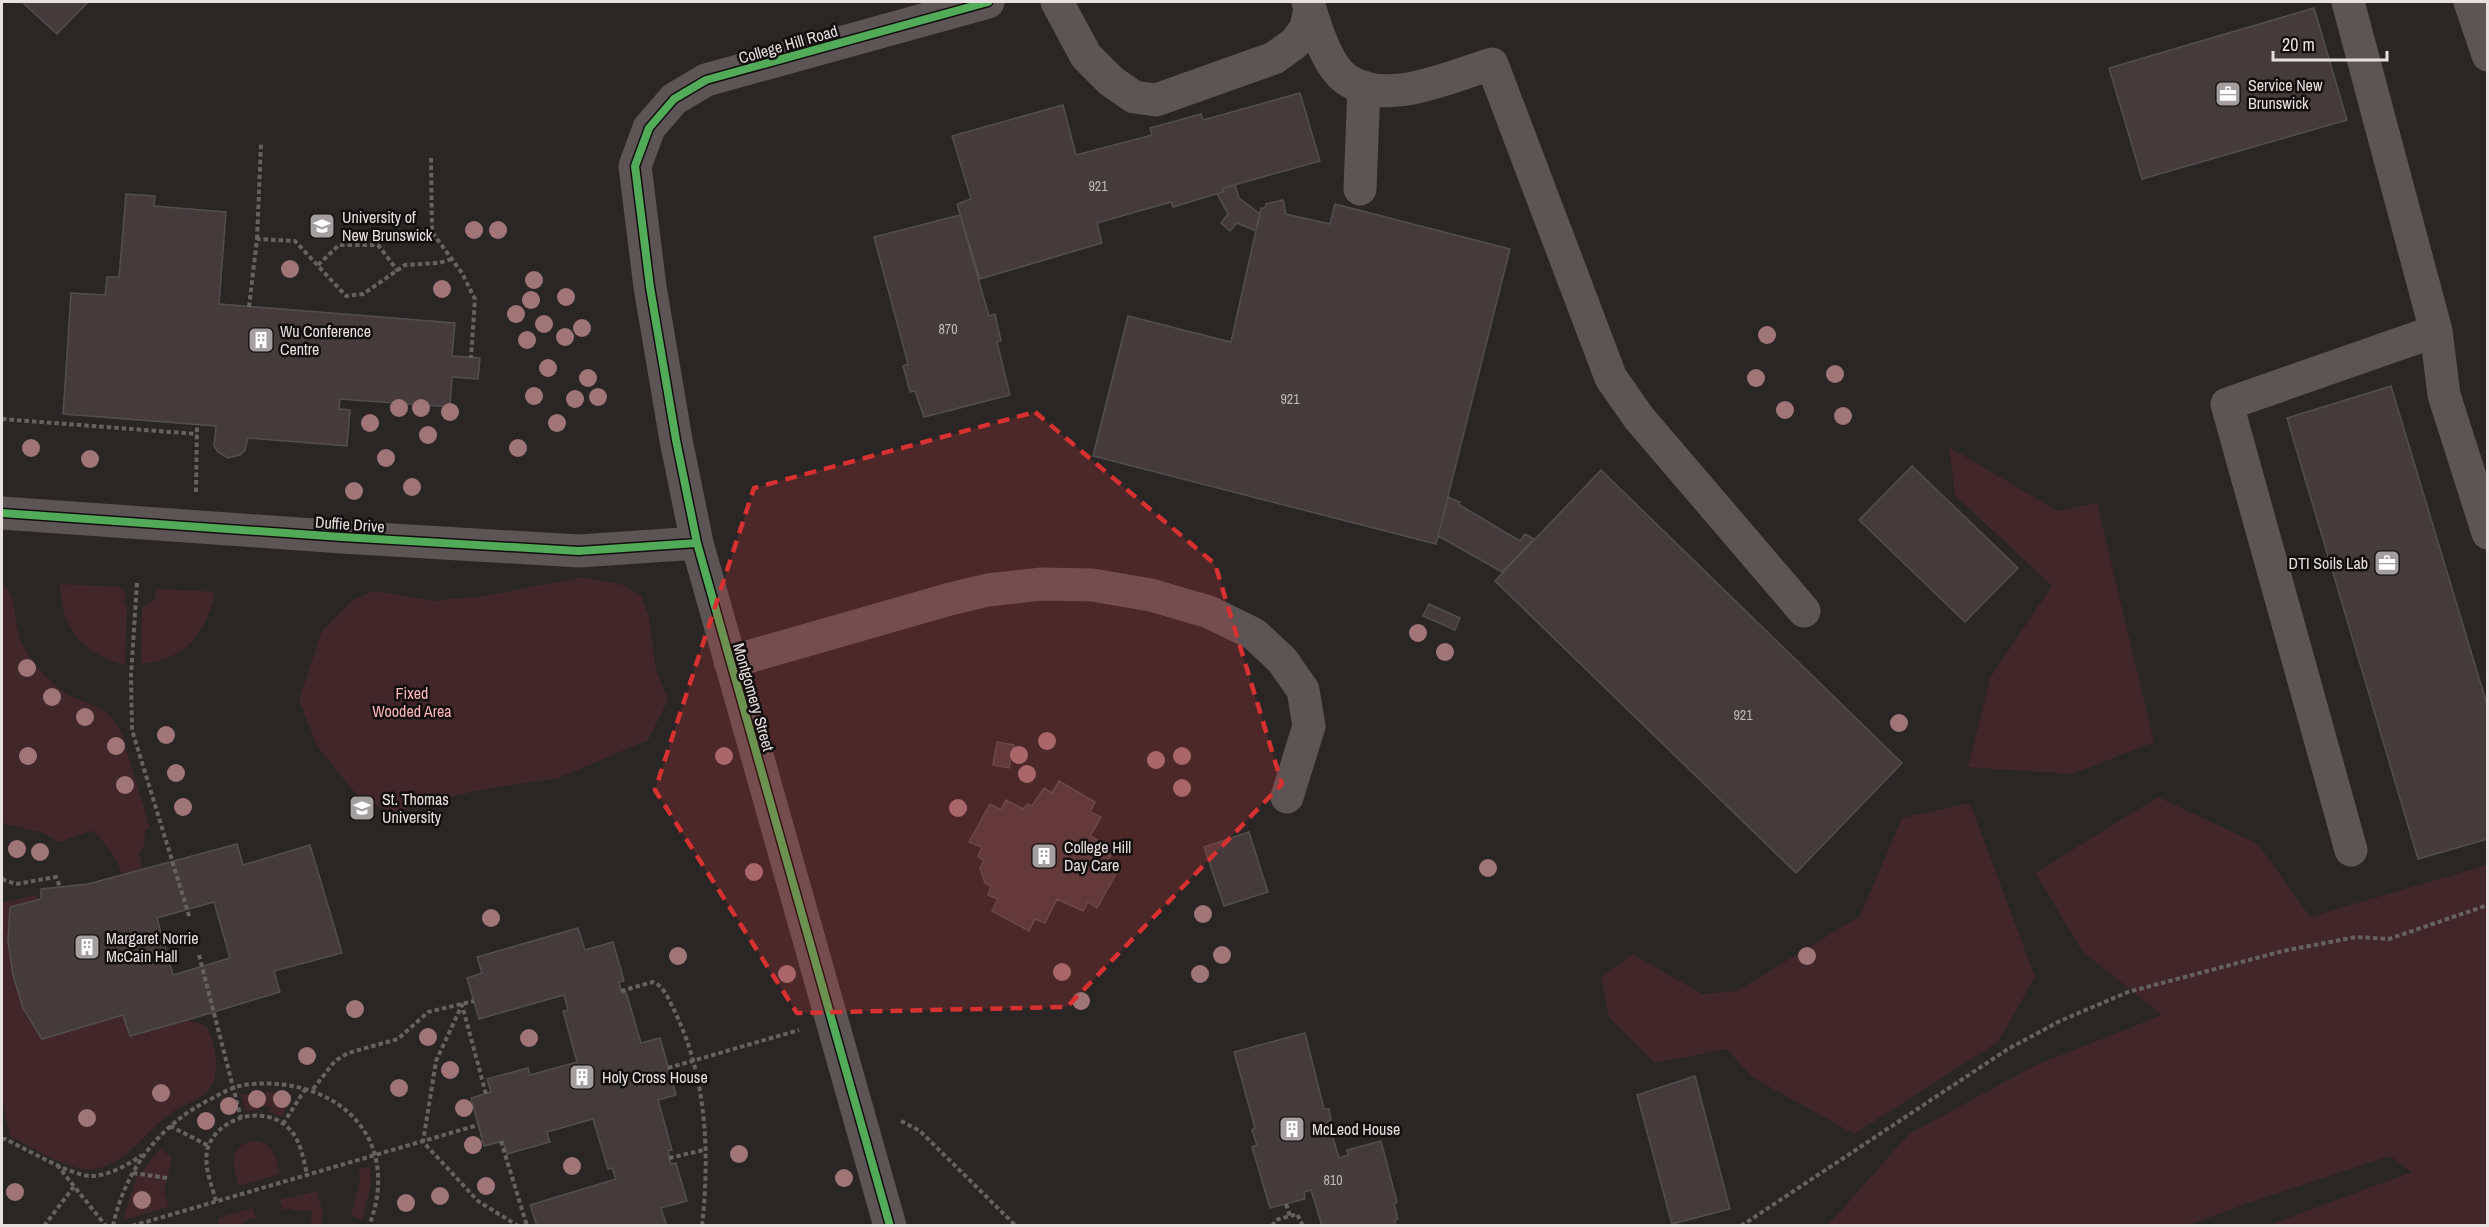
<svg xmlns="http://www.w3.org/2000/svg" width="2489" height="1227" viewBox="0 0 2489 1227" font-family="'Archivo Narrow',sans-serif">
  <rect width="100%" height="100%" fill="#2b2626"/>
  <!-- green -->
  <path fill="#412729" d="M1949,447L2057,511L2097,503L2154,742L2073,774L1968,767L1990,678L2052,586L1955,495Z
    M584,577L623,585L641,595L649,617L656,670L668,700L648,740L558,778L474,791L390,813L356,794L317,746L299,700L322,631L354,599L374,591L432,601L485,596Z
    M2,584C17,595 13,614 18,631C20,641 26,652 32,660C41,673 53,685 66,693C90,708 107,703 121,732L150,828L145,830L144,847L139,852L143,870L123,875C117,860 106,844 95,832L90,831L59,842L44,833L2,823Z
    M60,584L120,587L124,590L126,595L124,605L127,606L125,665C81,653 62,630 60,584Z
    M157,589L215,592C205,635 187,659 141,664L142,607L154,600Z
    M2158,797L2258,844L2310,917L2487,865V1225H2269L2412,1172L2390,1156L2243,1205L2189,1225H1828L1909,1134L2034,1066L2162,1015L2082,951L2035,873Z
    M1970,803L2035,977L1998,1042L1854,1134L1752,1077L1727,1049L1655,1063L1609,1017L1601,977L1633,954L1702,994L1737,991L1860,916L1902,818Z
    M35,895L41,899L10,907L8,941L42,1039L123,1015L130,1036L187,1020L206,1026C215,1042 221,1071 210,1088C201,1101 180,1105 168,1115C141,1135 124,1170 86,1169C64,1168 30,1146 10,1136L2,1101V903Z
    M268,1092L292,1094L282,1117L269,1111L271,1107L260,1105L259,1110L246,1111L241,1095Z
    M256,1141C274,1144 276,1158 280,1174L239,1186C232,1166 227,1144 256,1141Z
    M160,1149L172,1157L164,1192L169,1207L123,1220L136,1179Z
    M370,1166L371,1184L362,1220L351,1215L360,1181L359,1169Z
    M317,1191L323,1214L321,1225H311L312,1211L291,1210L290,1208L283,1210L280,1200Z
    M253,1208L256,1219H249L240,1225H219L218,1218Z"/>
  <!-- building -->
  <path fill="#463b3c" stroke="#534e4e" stroke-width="1.5" fill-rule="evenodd" d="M22,2H88L57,34Z
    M2314,8L2347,120L2142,179L2109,68Z
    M1300,93L1320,161L1223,188V192L1173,207L1171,202L1097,223L1102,243L980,279L957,204L971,199L952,136L1063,105L1076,155L1152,135L1150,128L1201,114L1203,120Z
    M1235,185L1239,198L1260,214L1256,231L1237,223L1230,231L1221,223L1228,214L1217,194L1223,192V188Z
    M126,194L155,196L154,206L226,212L219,304L455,323L452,356L480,358L478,379L452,377L450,407L340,399L339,409L350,410L347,446L248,438L245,450L240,455L228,458L218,452L214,446L216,426L63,414L71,293L105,295L107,277H119Z
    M1283,200L1286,214L1330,224L1335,204L1510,249L1436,544L1093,456L1128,316L1231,342L1261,208H1265L1266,204Z
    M960,215L989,316L995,314L1001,341L997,342L1010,395L924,417L915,391L910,392L903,366L908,364L874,237Z
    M2391,386L2488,708V839L2418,859L2287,418Z
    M1912,466L2018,568L1965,622L1859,520Z
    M1601,470L1902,763L1796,873L1495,581Z
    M1448,497L1460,502L1458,504L1520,541L1525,534L1534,539L1502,572L1438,536Z
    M1429,604L1460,618L1455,630L1423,616Z
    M997,742L1014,745L1009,768L993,765Z
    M1059,781L1095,802L1090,812L1101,817L1090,836L1097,840L1094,845L1111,855L1107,864L1118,870L1097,908L1088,902L1083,911L1057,899L1045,923L1035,919L1029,931L992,911L998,899L988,895L991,886L985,883L980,868L984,860L978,857L982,847L969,842L990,804L1001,810L1006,800L1023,809L1028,804L1032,806L1044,788L1052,793Z
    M1249,832L1268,892L1224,906L1204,847Z
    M237,844L243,865L310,845L342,953L274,971L280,992L187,1020L130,1036L123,1015L42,1039L23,1008L13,975L8,941L10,907L41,899V889L88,884ZM214,902L230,958L173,975L157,918Z
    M578,928L585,950L613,942L624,981L619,982L621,991L622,993L626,992L641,1043L660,1038L676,1095L658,1100L672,1150L668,1151L671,1164L676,1163L687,1201L661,1208L667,1226H537L530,1205L616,1179L612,1168L608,1169L593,1119L547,1132L550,1142L507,1154L503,1141L484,1146L471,1098L491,1092L487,1079L528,1068L530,1075L577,1062L563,1011L568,1010L564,995L479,1019L467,978L482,973L477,957Z
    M1305,1033L1324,1109H1329L1331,1120L1328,1121L1339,1158L1348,1155L1347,1150L1381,1141L1397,1202L1394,1204L1398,1219L1395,1220L1396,1226H1322L1311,1190L1304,1192L1305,1199L1270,1208L1252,1147L1257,1145L1252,1130L1255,1128L1234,1052Z
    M1695,1076L1730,1209L1672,1224L1637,1095Z"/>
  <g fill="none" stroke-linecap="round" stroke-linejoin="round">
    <!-- path -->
    <path stroke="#676262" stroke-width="4" stroke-dasharray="4.5 3" stroke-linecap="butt" d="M431,158L432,232L462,273L475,299L471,358
      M257,239L261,144
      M318,265L339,245H378L398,271
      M249,307L257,239L295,241L346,296L363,294L405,265L439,263L452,259
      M2,419L197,434
      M196,492L197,424
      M137,583L131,675L132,730L190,919
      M2,879L16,884L56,877L60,887
      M199,955L241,1118
      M621,991L653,982C664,986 669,1000 674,1010C707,1077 710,1153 702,1226
      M668,1068L799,1030
      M313,1089L335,1061L348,1053L398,1039L428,1012L474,1001
      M486,1094L462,1005L436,1061L423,1142L478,1201L518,1226
      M901,1121L920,1131L1016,1226
      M283,1124L306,1088
      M170,1126L209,1146
      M2,1139H5C24,1148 72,1176 91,1176C108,1176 128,1165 142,1155
      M501,1141L527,1226
      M669,1158L704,1150
      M57,1165L106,1226
      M133,1173L167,1178
      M216,1201C212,1186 204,1168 207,1151C215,1116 269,1102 292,1132C301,1143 304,1161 307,1175
      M1286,1204L1290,1216
      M44,1226L75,1185
      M113,1226C125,1169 161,1123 213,1098C225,1091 237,1085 251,1084C338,1077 403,1138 369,1226
      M132,1226L478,1125
      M1272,1226L1276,1220L1297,1214L1303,1226
      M1741,1226L2008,1049L2060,1021L2128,992L2283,951L2356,937L2389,939L2488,905"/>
    <!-- minor -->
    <path stroke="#5d5455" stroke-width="33" d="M1057,2L1086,56L1111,81L1134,97L1156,100L1274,58L1295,43L1306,28L1310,9
      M1308,2C1314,23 1327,66 1346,79C1385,108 1451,76 1492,64L1611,378L1639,418L1804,611
      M2348,2L2436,331L2444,395L2488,533
      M2470,2L2488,55
      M1360,189L1364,87
      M2,513L342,537L579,551L697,543
      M730,662L950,599L988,590L1042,584L1092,585L1151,595L1209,612L1254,634L1282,660L1303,690L1309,726L1287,797
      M2351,850L2227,404L2436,331
      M890,1226L697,543L676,440L650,287L635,166L649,128L674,99L706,80L988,2"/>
    <!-- cycleway casing -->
    <g stroke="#130e0e" stroke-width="11">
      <path id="cycleway" d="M2,513L342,537L579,551L697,543
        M890,1226L697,543L676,440L650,287L635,166L649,128L674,99L706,80L988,2"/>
    </g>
    <!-- cycleway -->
    <use href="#cycleway" stroke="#51ab58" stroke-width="8"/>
  </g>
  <!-- trees -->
  <g fill="#9f7577">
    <circle cx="474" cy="230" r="9"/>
    <circle cx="498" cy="230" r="9"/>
    <circle cx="290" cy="269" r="9"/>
    <circle cx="534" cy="280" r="9"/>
    <circle cx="442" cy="289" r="9"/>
    <circle cx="566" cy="297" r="9"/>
    <circle cx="531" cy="300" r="9"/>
    <circle cx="516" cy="314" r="9"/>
    <circle cx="544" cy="324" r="9"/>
    <circle cx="582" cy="328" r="9"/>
    <circle cx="1767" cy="335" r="9"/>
    <circle cx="565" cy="337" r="9"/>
    <circle cx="527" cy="340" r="9"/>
    <circle cx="548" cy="368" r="9"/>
    <circle cx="1835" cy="374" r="9"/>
    <circle cx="588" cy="378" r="9"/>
    <circle cx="1756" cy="378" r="9"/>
    <circle cx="534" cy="396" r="9"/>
    <circle cx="598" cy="397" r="9"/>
    <circle cx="575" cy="399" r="9"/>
    <circle cx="399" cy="408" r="9"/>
    <circle cx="421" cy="408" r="9"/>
    <circle cx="1785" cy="410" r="9"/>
    <circle cx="450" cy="412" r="9"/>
    <circle cx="1843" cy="416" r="9"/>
    <circle cx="370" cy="423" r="9"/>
    <circle cx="557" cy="423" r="9"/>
    <circle cx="428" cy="435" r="9"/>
    <circle cx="31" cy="448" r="9"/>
    <circle cx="518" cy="448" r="9"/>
    <circle cx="386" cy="458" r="9"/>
    <circle cx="90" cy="459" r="9"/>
    <circle cx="412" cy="487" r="9"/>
    <circle cx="354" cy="491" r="9"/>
    <circle cx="1418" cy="633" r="9"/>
    <circle cx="1445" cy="652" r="9"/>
    <circle cx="27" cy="668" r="9"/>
    <circle cx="52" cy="697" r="9"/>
    <circle cx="85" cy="717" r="9"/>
    <circle cx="1899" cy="723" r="9"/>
    <circle cx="166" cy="735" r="9"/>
    <circle cx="1047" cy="741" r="9"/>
    <circle cx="116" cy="746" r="9"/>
    <circle cx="1019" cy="755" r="9"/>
    <circle cx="28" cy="756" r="9"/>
    <circle cx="724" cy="756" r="9"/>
    <circle cx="1182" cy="756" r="9"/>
    <circle cx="1156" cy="760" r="9"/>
    <circle cx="176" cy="773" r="9"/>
    <circle cx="1027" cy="774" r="9"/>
    <circle cx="125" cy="785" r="9"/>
    <circle cx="1182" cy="788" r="9"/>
    <circle cx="183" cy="807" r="9"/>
    <circle cx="958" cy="808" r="9"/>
    <circle cx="17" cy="849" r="9"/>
    <circle cx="40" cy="852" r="9"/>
    <circle cx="1488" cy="868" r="9"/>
    <circle cx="754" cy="872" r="9"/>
    <circle cx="1203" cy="914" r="9"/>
    <circle cx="491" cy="918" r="9"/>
    <circle cx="1222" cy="955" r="9"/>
    <circle cx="678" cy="956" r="9"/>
    <circle cx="1807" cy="956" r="9"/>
    <circle cx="1062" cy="972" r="9"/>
    <circle cx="787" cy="974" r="9"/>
    <circle cx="1200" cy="974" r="9"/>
    <circle cx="1081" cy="1001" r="9"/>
    <circle cx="355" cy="1009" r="9"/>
    <circle cx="428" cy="1037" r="9"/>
    <circle cx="529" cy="1038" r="9"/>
    <circle cx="307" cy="1056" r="9"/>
    <circle cx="450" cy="1070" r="9"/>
    <circle cx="399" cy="1088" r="9"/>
    <circle cx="161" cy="1093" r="9"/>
    <circle cx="257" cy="1099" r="9"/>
    <circle cx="282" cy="1099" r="9"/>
    <circle cx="229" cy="1106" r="9"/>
    <circle cx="464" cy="1108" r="9"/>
    <circle cx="87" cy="1118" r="9"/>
    <circle cx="206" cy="1121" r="9"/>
    <circle cx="473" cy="1145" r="9"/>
    <circle cx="739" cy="1154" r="9"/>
    <circle cx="572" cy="1166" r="9"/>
    <circle cx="844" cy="1178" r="9"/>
    <circle cx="486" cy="1186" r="9"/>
    <circle cx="15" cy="1192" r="9"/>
    <circle cx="440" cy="1196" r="9"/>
    <circle cx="142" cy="1200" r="9"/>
    <circle cx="406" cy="1203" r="9"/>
  </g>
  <!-- marked area -->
  <path fill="#d73131" fill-opacity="0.2" stroke="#d73131" stroke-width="4.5" stroke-dasharray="12 8" stroke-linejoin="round" d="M1035,412L1215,564L1282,784L1067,1007L797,1013L655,790L754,488Z"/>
  <!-- icons -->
  <defs>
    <g id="office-square" transform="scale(1.35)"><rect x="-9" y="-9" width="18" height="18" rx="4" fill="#a59e9f" stroke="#130e0e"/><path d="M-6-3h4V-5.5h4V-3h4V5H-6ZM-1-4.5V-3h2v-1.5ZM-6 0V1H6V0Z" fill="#fff"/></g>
    <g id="university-square" transform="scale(1.35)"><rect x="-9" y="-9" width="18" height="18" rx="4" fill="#a59e9f" stroke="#130e0e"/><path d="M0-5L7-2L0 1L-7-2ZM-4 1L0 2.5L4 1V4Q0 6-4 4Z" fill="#fff"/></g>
    <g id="building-square" transform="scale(1.35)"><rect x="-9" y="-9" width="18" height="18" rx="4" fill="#a59e9f" stroke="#130e0e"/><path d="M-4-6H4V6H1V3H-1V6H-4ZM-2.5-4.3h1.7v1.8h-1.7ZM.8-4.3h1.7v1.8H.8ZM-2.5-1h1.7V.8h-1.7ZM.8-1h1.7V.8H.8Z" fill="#fff"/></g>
  </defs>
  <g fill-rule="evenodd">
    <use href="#office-square" x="2228" y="94"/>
    <use href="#university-square" x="322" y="226"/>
    <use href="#building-square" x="261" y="340"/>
    <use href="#office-square" x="2387" y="563"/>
    <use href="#university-square" x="362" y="808"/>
    <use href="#building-square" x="1044" y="856"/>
    <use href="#building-square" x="87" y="947"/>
    <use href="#building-square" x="582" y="1077"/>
    <use href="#building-square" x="1292" y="1129"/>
  </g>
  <g text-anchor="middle" stroke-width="5" stroke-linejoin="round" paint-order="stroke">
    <!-- number labels -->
    <g font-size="14" fill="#bfb6b7">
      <text x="1098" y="191">921</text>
      <text x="948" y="334">870</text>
      <text x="1290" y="404">921</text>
      <text x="1743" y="720">921</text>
      <text x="1333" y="1185">810</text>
    </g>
    <!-- street labels -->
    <g font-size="16" fill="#e7dfe0" stroke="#130e0e">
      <text transform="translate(788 44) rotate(-16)" y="6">College Hill Road</text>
      <text transform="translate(350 524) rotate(4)" y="6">Duffie Drive</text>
      <text transform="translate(754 697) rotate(74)" y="6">Montgomery Street</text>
    </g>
    <!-- poi labels -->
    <g font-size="16" fill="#e7dfe0" stroke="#130e0e" text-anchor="start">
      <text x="2248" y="91">Service New<tspan x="2248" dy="18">Brunswick</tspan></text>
      <text x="342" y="223">University of<tspan x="342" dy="18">New Brunswick</tspan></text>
      <text x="280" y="337">Wu Conference<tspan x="280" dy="18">Centre</tspan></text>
      <text x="2368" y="569" text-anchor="end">DTI Soils Lab</text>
      <text x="382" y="805">St. Thomas<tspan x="382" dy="18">University</tspan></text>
      <text x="1064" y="853">College Hill<tspan x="1064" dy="18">Day Care</tspan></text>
      <text x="106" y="944">Margaret Norrie<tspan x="106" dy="18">McCain Hall</tspan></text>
      <text x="602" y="1083">Holy Cross House</text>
      <text x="1312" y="1135">McLeod House</text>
    </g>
    <!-- park labels -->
    <g font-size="16" fill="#feb5b9" stroke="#130e0e">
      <text x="412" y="699">Fixed<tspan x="412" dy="18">Wooded Area</tspan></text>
    </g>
  </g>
  <!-- border -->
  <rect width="2489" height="1227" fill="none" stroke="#e7dfe0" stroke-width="6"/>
  <!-- scale -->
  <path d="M2273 51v9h114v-9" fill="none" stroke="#e7dfe0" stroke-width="3"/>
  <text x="2282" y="51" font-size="18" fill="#e7dfe0" stroke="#130e0e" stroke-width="4.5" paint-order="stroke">20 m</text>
</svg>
